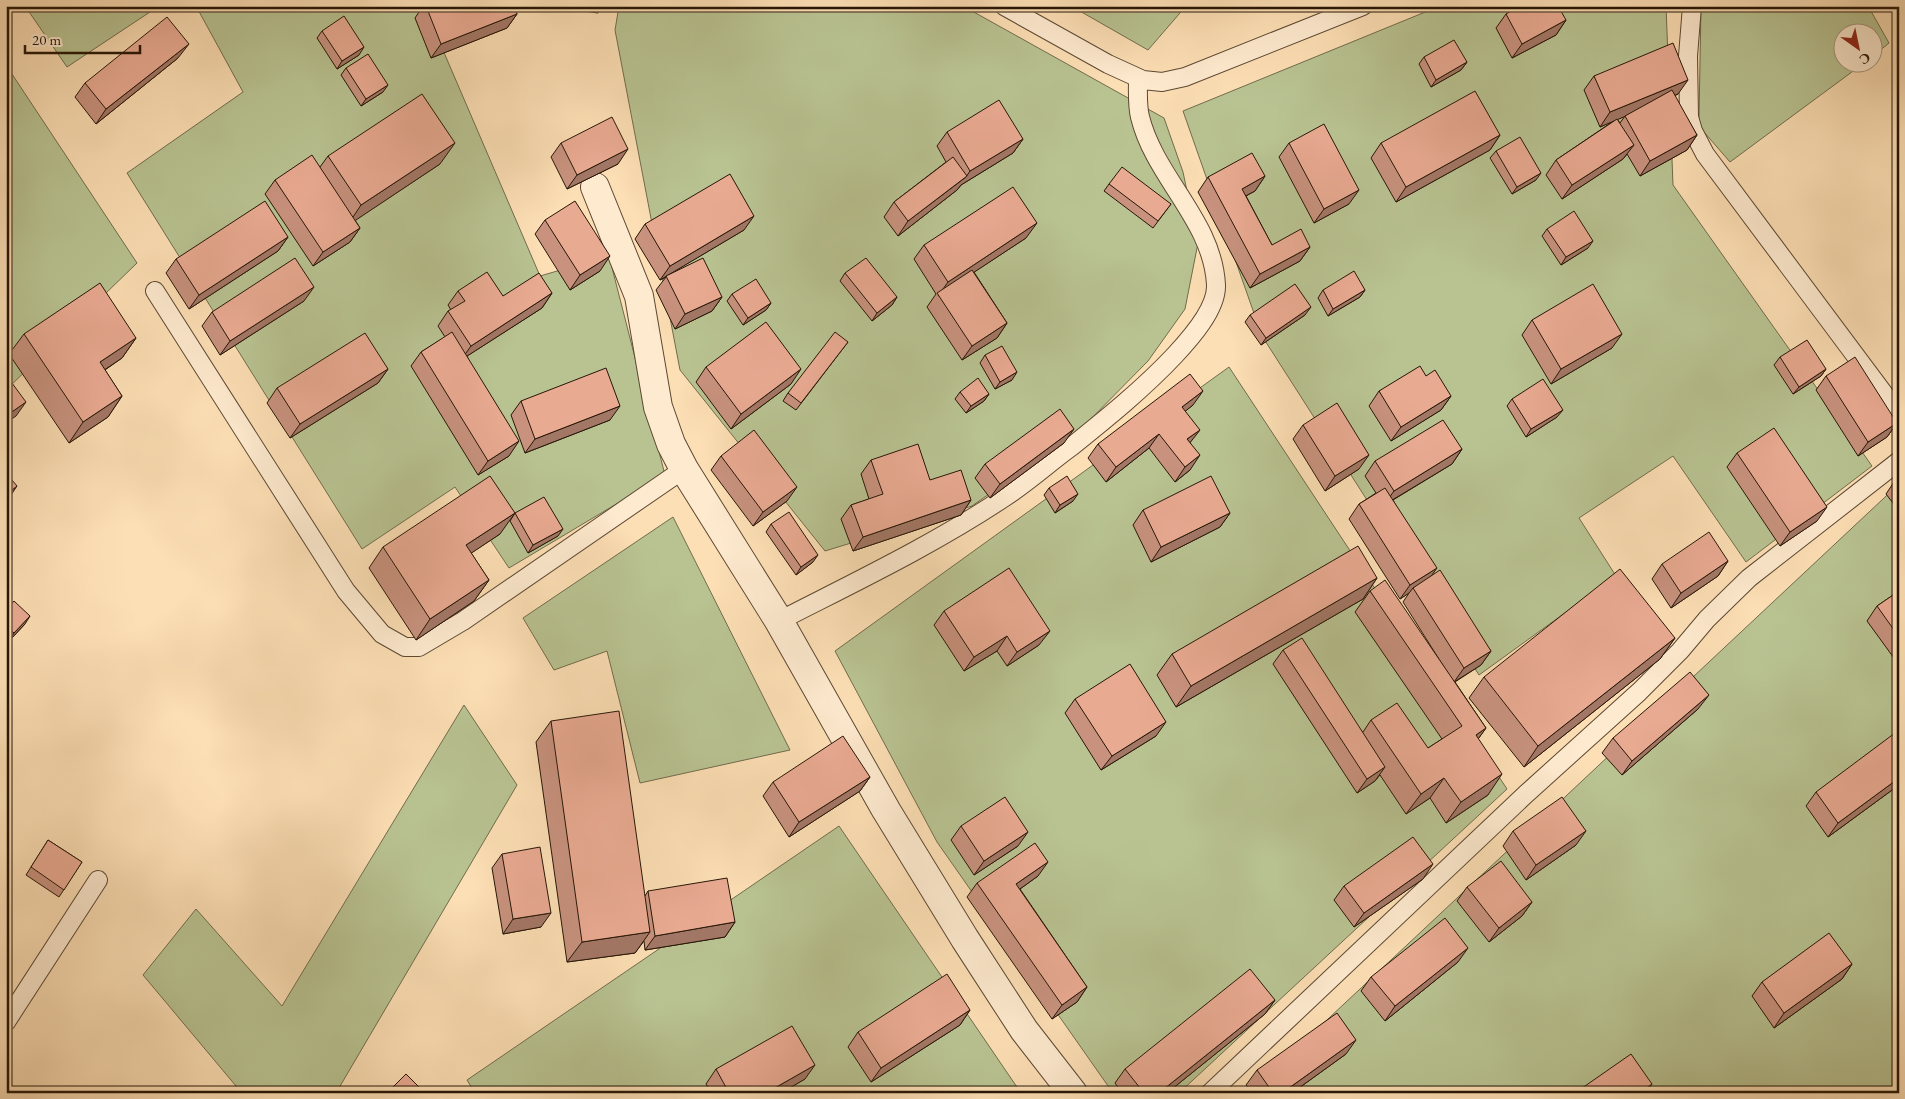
<svg xmlns="http://www.w3.org/2000/svg" width="1905" height="1099" viewBox="0 0 1905 1099" font-family="'EB Garamond',serif">
  <rect width="100%" height="100%" fill="#fddfb5"/>
  <filter id="stains"><feTurbulence type="fractalNoise" baseFrequency=".004" numOctaves="4"/><feColorMatrix values="0 0 0 0 .2 0 0 0 0 .09 0 0 0 0 .02 0 0 0 .5 -.17"/></filter>
  <radialGradient id="worn" r=".72"><stop offset=".6" stop-color="#630" stop-opacity="0"/><stop offset="1" stop-color="#630" stop-opacity=".3"/></radialGradient>
  <!-- green -->
  <path fill="#b9c392" stroke="#706c4c" d="M25,6H159L67,67Z
    M196,6H424L540,276L609,256L665,475L509,568L455,487L362,549L127,173L243,92Z
    M619,6H963L1164,118L1183,172L1198,243L1185,309L1148,361L1079,431L972,506L825,551L680,370L615,30Z
    M1071,6H1186L1148,50Z
    M1440,6H1666L1673,185L1872,466L1746,562L1673,456L1579,518L1616,576L1479,675L1262,336L1183,111Z
    M1701,6H1868L1889,43L1873,56L1872,32H1842V62L1864,63L1730,162L1697,124L1699,118Z
    M6,65L137,263L6,390Z
    M1229,367L1507,789L1179,1093H1113L937,842L835,651Z
    M1899,484V1093H1249Z
    M673,517L790,750L640,783L607,651L554,670L523,618Z
    M464,705L517,785L336,1093H233L236,1086L143,975L196,909L282,1006Z
    M839,826L1021,1093H475L467,1080Z"/>
  <g fill="none" stroke-linecap="round" stroke-linejoin="round">
    <!-- lane casing -->
    <g stroke="#5c4832" stroke-width="20">
      <path id="lane" d="M1004,6L1108,64L1143,80L1162,82L1185,77L1363,6
        M1692,6L1688,56L1689,117L1693,131L1705,154L1899,414
        M155,291L346,591L382,634L405,647H419L463,621L684,469
        M779,621C855,582 933,545 1005,497C1028,482 1049,463 1071,447C1107,418 1143,389 1175,355C1190,339 1217,309 1216,285C1213,221 1155,178 1140,117C1137,105 1138,90 1138,78
        M6,1022L98,880
        M1210,1093L1526,794L1639,692L1680,651L1707,619L1749,578L1899,461"/>
    </g>
    <!-- street casing -->
    <g stroke="#5c4832" stroke-width="30">
      <path id="street" d="M595,187L639,296L658,407L671,444L684,469L779,621L886,810L965,939L1024,1030L1073,1093"/>
    </g>
    <!-- lane -->
    <use href="#lane" stroke="#feeacf" stroke-width="18"/>
    <!-- street -->
    <use href="#street" stroke="#feeacf" stroke-width="28"/>
  </g>
  <!-- wall -->
  <path fill="#c8927e" stroke="#271606" fill-rule="evenodd" d="M423,6H514L517,14L507,28L431,58L415,18Z
    M1506,14L1566,20L1556,35L1512,58L1496,28Z
    M322,31L359,55L337,69L317,38Z
    M1424,57L1467,62L1461,70L1431,87L1419,64Z
    M178,58L96,124L75,97L85,83Z
    M346,68L383,92L361,106L341,75Z
    M1594,76L1678,94L1674,96L1697,135L1687,150L1640,176L1627,154L1623,159L1562,199L1546,175L1556,160L1615,120L1600,127L1584,90ZM1625,116L1620,123L1617,119Z
    M947,132L1023,139L1013,153L961,185L957,190L898,236L884,217L894,202L946,162L937,146Z
    M1500,135L1490,150L1396,202L1371,158L1381,143Z
    M561,143L618,164L567,189L551,157Z
    M1289,143L1349,204L1314,223L1279,157Z
    M1496,151L1536,180L1512,194L1490,158Z
    M328,156L440,164L355,220L360,228L350,242L313,266L265,194L275,180L320,167Z
    M1265,176L1255,191L1246,196L1272,245L1310,247L1300,261L1250,288L1198,192L1208,177Z
    M1109,184L1171,204L1153,228L1104,191Z
    M545,220L600,271L570,290L535,234Z
    M645,224L744,230L673,272L722,297L712,311L675,329L656,290L666,277L660,280L635,239Z
    M1547,229L1588,248L1561,265L1542,236Z
    M288,237L278,251L189,309L166,273L176,259Z
    M1026,238L974,272L1007,323L997,338L962,360L927,307L936,294L914,259L924,245Z
    M845,273L897,297L892,305L872,321L840,281Z
    M1323,290H1365L1360,297L1328,316L1318,298Z
    M458,291L503,296L552,293L542,308L467,356L509,456L478,475L411,366L421,352L445,337L438,326L448,311L451,310L448,305Z
    M732,294L771,303L766,310L743,325L727,301Z
    M304,301L220,355L202,326L212,312Z
    M1250,315H1305L1261,345L1245,322Z
    M1532,320L1612,348L1551,384L1522,335Z
    M24,334L136,338L122,358L105,370L122,396L108,417L69,443L9,354Z
    M848,342L796,410L783,401L788,393Z
    M985,355L1012,380L995,389L980,363Z
    M1780,357L1826,369L1821,376L1793,394L1774,365Z
    M706,367L791,384L731,429L696,382Z
    M388,369L378,383L290,438L267,403L277,388Z
    M1426,376L1451,396L1441,410L1391,441L1369,406L1379,391Z
    M1826,376L1897,423L1887,437L1858,456L1816,390Z
    M960,392L989,394L984,401L966,413L955,399Z
    M1512,399L1557,417L1526,437L1507,406Z
    M521,401L610,420L525,453L511,415Z
    M1193,405L1185,411L1190,443V470L1175,482L1149,448L1106,482L1088,458L1098,444Z
    M1303,425L1359,469L1325,491L1293,439Z
    M1064,443L990,498L975,478L985,464Z
    M1462,449L1452,464L1393,500L1431,576L1491,651L1481,665L1455,682L1486,728L1478,739L1488,795L1446,823L1430,798L1406,814L1380,775L1375,781L1357,793L1273,664L1283,650L1363,732L1371,720L1428,748L1442,739L1355,612L1370,591L1449,675L1403,602L1409,593L1400,599L1349,519L1359,504L1376,493L1365,476L1375,461Z
    M1737,453L1817,521L1780,546L1727,467Z
    M721,456L787,501L753,526L711,470Z
    M871,460L930,480L971,500L961,515L853,551L841,519L851,505L869,499L861,474Z
    M1896,479L1899,483V511L1886,494Z
    M1049,488L1073,501L1055,513L1044,495Z
    M1143,510L1230,513L1220,527L1151,562L1133,525Z
    M515,513L558,536L528,553L510,521Z
    M771,524L813,562L796,575L766,532Z
    M500,534L471,553L489,580L474,601L416,640L369,568L383,547Z
    M1728,561L1718,576L1671,608L1652,579L1662,564Z
    M1377,578L1363,599L1176,707L1157,675L1172,654Z
    M1899,591V665L1867,621L1877,606Z
    M6,610L25,624L9,641L6,638Z
    M944,611L1039,645L1007,666L997,651L964,671L934,625Z
    M1675,638L1660,659L1524,767L1469,698L1484,677Z
    M1075,699L1156,736L1101,770L1065,713Z
    M1698,709L1622,775L1602,753L1613,738Z
    M551,721L645,896L648,891L735,922L725,937L645,950L644,941L635,953L567,962L536,742Z
    M870,777L860,791L789,837L763,796L773,782Z
    M1899,785L1828,837L1806,806L1816,792Z
    M961,826L1018,846L974,875L951,840Z
    M1513,831L1576,845L1526,880L1503,846Z
    M48,840L82,862L59,897L26,875Z
    M502,854L541,927L503,934L492,868Z
    M1038,876L1020,889L1087,987L1077,1002L1052,1019L967,897L977,883Z
    M1423,879L1354,927L1334,900L1344,886Z
    M1467,887L1532,902L1522,916L1489,942L1457,901Z
    M1458,962L1385,1021L1361,991L1371,977Z
    M1852,964L1842,979L1774,1028L1752,996L1762,982Z
    M1275,1000L1265,1014L1167,1093H1122L1115,1083L1125,1069Z
    M970,1010L960,1025L871,1082L848,1047L858,1032Z
    M1346,1054L1292,1093H1252L1246,1085L1257,1070Z
    M716,1069L805,1079L781,1093H711L706,1084Z"/>
  <!-- shaded-wall -->
  <path fill="#a37766" stroke="#271606" d="M552,6H603L598,13Z
    M517,14L507,28L431,58L441,44Z
    M1566,20L1556,35L1512,58L1522,44Z
    M189,44L178,58L96,124L106,109Z
    M364,47L359,55L337,69L342,61Z
    M1467,62L1461,70L1431,87L1436,80Z
    M1688,80L1678,94L1600,127L1610,112Z
    M388,85L383,92L361,106L366,99Z
    M1500,135L1490,150L1396,202L1406,187Z
    M1697,135L1687,150L1640,176L1650,161Z
    M1023,139L1013,153L961,185L957,190L898,236L908,221L966,177L970,171Z
    M455,143L440,164L347,226L361,205Z
    M1634,145L1623,159L1562,199L1572,185Z
    M628,149L618,164L567,189L577,175Z
    M1541,173L1536,180L1512,194L1517,187Z
    M1265,176L1255,191L1232,203L1242,189Z
    M1359,190L1349,204L1314,223L1324,209Z
    M754,216L744,230L660,280L670,266Z
    M1037,223L1026,238L938,296L948,282Z
    M360,228L350,242L313,266L323,252Z
    M288,237L278,251L189,309L199,295Z
    M1593,241L1588,248L1561,265L1566,257Z
    M1310,247L1300,261L1250,288L1260,274Z
    M610,256L600,271L570,290L580,275Z
    M314,287L304,301L220,355L230,341Z
    M1365,290L1360,297L1328,316L1333,309Z
    M552,293L542,308L461,360L471,346Z
    M722,297L712,311L675,329L685,314Z
    M897,297L892,305L872,321L877,313Z
    M771,303L766,310L743,325L748,318Z
    M1311,307L1305,315L1261,345L1266,338Z
    M1007,323L997,338L962,360L972,346Z
    M1622,334L1612,348L1551,384L1561,369Z
    M136,338L122,358L85,383L100,362Z
    M388,369L378,383L290,438L300,424Z
    M801,369L791,384L731,429L741,414Z
    M1826,369L1821,376L1793,394L1799,387Z
    M1017,372L1012,380L995,389L1000,382Z
    M1203,391L1193,405L1172,422L1182,407Z
    M989,394L984,401L966,413L971,406Z
    M122,396L108,417L69,443L83,422Z
    M1451,396L1441,410L1391,441L1401,427Z
    M26,402L16,416L6,423V416Z
    M620,406L610,420L525,453L535,439Z
    M1563,410L1557,417L1526,437L1531,429Z
    M1897,423L1887,437L1858,456L1868,442Z
    M1074,429L1064,443L990,498L1000,484Z
    M1200,430L1189,444L1187,439Z
    M1159,434L1149,448L1106,482L1116,467Z
    M519,441L509,456L478,475L488,461Z
    M1462,449L1452,464L1384,505L1394,491Z
    M1200,455L1190,470L1175,482L1185,467Z
    M1369,455L1359,469L1325,491L1335,476Z
    M17,486L7,501H6V495Z
    M797,487L787,501L753,526L763,512Z
    M1078,494L1073,501L1055,513L1060,505Z
    M971,500L961,515L853,551L863,537Z
    M1827,507L1817,521L1780,546L1790,532Z
    M515,513L500,534L452,566L466,545Z
    M1230,513L1220,527L1151,562L1161,547Z
    M563,529L558,536L528,553L533,545Z
    M818,555L813,562L796,575L801,567Z
    M1728,561L1718,576L1671,608L1681,593Z
    M1437,568L1427,582L1413,588L1409,593L1400,599L1410,585Z
    M1377,578L1363,599L1176,707L1191,686Z
    M489,580L474,601L416,640L430,619Z
    M30,616L25,624L9,641L14,633Z
    M1050,631L1039,645L1007,666L1017,652Z
    M1007,636L997,651L964,671L974,657Z
    M1675,638L1660,659L1524,767L1538,746Z
    M1491,651L1481,665L1454,682L1464,668Z
    M1709,695L1698,709L1622,775L1632,761Z
    M1166,722L1156,736L1101,770L1112,756Z
    M1486,728L1471,749L1476,735Z
    M1385,767L1375,781L1357,793L1367,779Z
    M1502,774L1488,795L1446,823L1461,802Z
    M870,777L860,791L789,837L799,822Z
    M1444,778L1430,798L1406,814L1421,794Z
    M1899,778V785L1828,837L1838,823Z
    M1586,831L1576,845L1526,880L1536,865Z
    M1028,832L1018,846L974,875L984,861Z
    M1048,862L1038,876L1006,899L1016,884Z
    M1433,864L1423,879L1354,927L1364,913Z
    M1532,902L1522,916L1489,942L1499,928Z
    M551,913L541,927L503,934L513,919Z
    M735,922L725,937L645,950L655,936Z
    M650,932L635,953L567,962L582,942Z
    M1468,948L1458,962L1385,1021L1395,1006Z
    M1852,964L1842,979L1774,1028L1784,1013Z
    M1087,987L1077,1002L1052,1019L1062,1005Z
    M1275,1000L1265,1014L1167,1093H1159Z
    M970,1010L960,1025L871,1082L881,1068Z
    M1356,1040L1346,1054L1292,1093H1282Z
    M815,1065L805,1079L781,1093H766Z
    M1652,1084L1646,1093H1639Z"/>
  <!-- building -->
  <path fill="#e9aa92" stroke="#271606" d="M426,6H514L517,14L441,44Z
    M1520,6H1558L1566,20L1522,44L1506,14Z
    M344,16L364,47L342,61L322,31Z
    M167,17L189,44L106,109L85,83Z
    M1454,40L1467,62L1436,80L1424,57Z
    M1673,43L1688,80L1610,112L1594,76Z
    M368,54L388,85L366,99L346,68Z
    M1672,90L1697,135L1650,161L1625,116Z
    M1475,91L1500,135L1406,187L1381,143Z
    M422,94L455,143L361,205L328,156Z
    M999,100L1023,139L970,171L947,132Z
    M612,117L628,149L577,175L561,143Z
    M1617,119L1634,145L1572,185L1556,160Z
    M1324,124L1359,190L1324,209L1289,143Z
    M1520,137L1541,173L1517,187L1496,151Z
    M1252,153L1265,176L1242,189L1272,245L1301,229L1310,247L1260,274L1208,177Z
    M312,155L360,228L323,252L275,180Z
    M953,157L967,176L908,221L894,202Z
    M1122,167L1171,204L1158,221L1109,184Z
    M730,174L754,216L670,266L645,224Z
    M1013,187L1037,223L948,282L924,245Z
    M265,201L288,237L199,295L176,259Z
    M575,201L610,256L580,275L545,220Z
    M1574,211L1593,241L1566,257L1547,229Z
    M295,258L314,287L230,341L212,312Z
    M703,258L722,297L685,314L666,276Z
    M866,258L897,297L877,313L845,273Z
    M972,270L1007,323L972,346L937,293Z
    M1354,271L1365,290L1333,309L1323,290Z
    M487,272L503,296L539,273L552,293L471,346L448,311L465,301L458,291Z
    M756,279L771,303L748,318L732,294Z
    M100,283L136,338L100,362L122,396L83,422L24,334Z
    M1295,284L1311,307L1266,338L1250,315Z
    M1593,284L1622,334L1561,369L1532,320Z
    M766,322L801,369L741,414L706,367Z
    M452,332L519,441L488,461L421,352Z
    M835,332L848,342L801,403L788,393Z
    M365,333L388,369L300,424L277,388Z
    M1807,340L1826,369L1799,387L1780,357Z
    M1002,346L1017,372L1000,382L985,355Z
    M1855,357L1897,423L1868,442L1826,376Z
    M1420,366L1426,376L1435,370L1451,396L1401,427L1379,391Z
    M606,368L620,406L535,439L521,401Z
    M1190,374L1203,391L1182,407L1200,430L1187,439L1200,455L1185,467L1159,434L1116,467L1098,444Z
    M6,375L26,402L6,416Z
    M978,378L989,394L971,406L960,392Z
    M1543,379L1563,410L1531,429L1512,399Z
    M1337,403L1369,455L1335,476L1303,425Z
    M1060,409L1074,429L1000,484L985,464Z
    M1443,420L1462,449L1394,491L1375,461Z
    M1774,428L1827,507L1790,532L1737,453Z
    M754,430L797,487L763,512L721,456Z
    M918,444L930,480L961,470L971,500L863,537L851,505L883,494L871,460Z
    M6,473L17,486L6,495Z
    M490,476L515,513L466,545L489,580L430,619L383,547Z
    M1067,476L1078,494L1060,505L1049,488Z
    M1211,476L1230,513L1161,547L1143,510Z
    M1385,488L1437,568L1410,585L1359,504Z
    M544,497L563,529L533,545L515,513Z
    M789,512L818,555L801,567L771,524Z
    M1709,532L1728,561L1681,593L1662,564Z
    M1358,546L1377,578L1191,686L1172,654Z
    M1009,568L1050,631L1017,652L1007,636L974,657L944,611Z
    M1620,569L1675,638L1538,746L1484,677Z
    M1440,570L1491,651L1464,668L1413,588Z
    M1385,580L1486,728L1476,735L1502,774L1461,802L1444,778L1421,794L1371,720L1397,703L1428,748L1462,726L1370,591Z
    M1899,591V637L1877,606Z
    M14,601L30,616L14,633L6,626V610Z
    M1302,638L1385,767L1367,779L1283,650Z
    M1130,664L1166,722L1112,756L1075,699Z
    M1690,672L1709,695L1632,761L1613,738Z
    M619,711L650,932L582,942L551,721Z
    M1899,730V778L1838,823L1816,792Z
    M843,736L870,777L799,822L773,782Z
    M1005,797L1028,832L984,861L961,826Z
    M1562,797L1586,831L1536,865L1513,831Z
    M1413,837L1433,864L1364,913L1344,886Z
    M48,840L82,862L64,890L31,867Z
    M1035,843L1048,862L1016,884L1087,987L1062,1005L977,883Z
    M540,847L551,913L513,919L502,854Z
    M1501,861L1532,902L1499,928L1467,887Z
    M727,878L735,922L655,936L648,891Z
    M1445,918L1468,948L1395,1006L1371,977Z
    M1829,933L1852,964L1784,1013L1762,982Z
    M1250,969L1275,1000L1159,1093H1144L1125,1069Z
    M947,974L970,1010L881,1068L858,1032Z
    M1337,1013L1356,1040L1282,1093H1273L1257,1070Z
    M792,1026L815,1065L766,1093H729L716,1069Z
    M1631,1054L1652,1084L1639,1093H1575Z
    M406,1074L423,1091L422,1093H387Z
    M1785,1090L1787,1093H1780Z"/>
  <!-- margin -->
  <rect width="1905" height="1099" fill="none" stroke="#fddfb5" stroke-width="25"/>
  <rect x="8" y="8" width="1890" height="1084" fill="none" stroke="#271606" stroke-width="2.5"/>
  <rect x="12" y="12" width="1880" height="1074" fill="none" stroke="#271606"/>
  <!-- north arrow -->
  <g transform="translate(1858 48) rotate(147)"><circle r="24" fill="#feeacf" stroke="#a8957f"/>
  <path d="M0-4L9 19L0 12L-9 19Z" fill="#8f2418"/>
  <text y="-8" font-size="14" font-weight="bold" text-anchor="middle" fill="#271606">С</text>
  </g>
  <!-- scale -->
  <path d="M25 45v8h115v-8" fill="none" stroke="#271606" stroke-width="2.5"/>
  <text x="32" y="45" font-size="15" fill="#271606" stroke="#feeacf" stroke-width="4" paint-order="stroke">20 m</text>
  <rect width="100%" height="100%" filter="url(#stains)"/>
  <rect width="100%" height="100%" fill="url(#worn)"/>
</svg>
